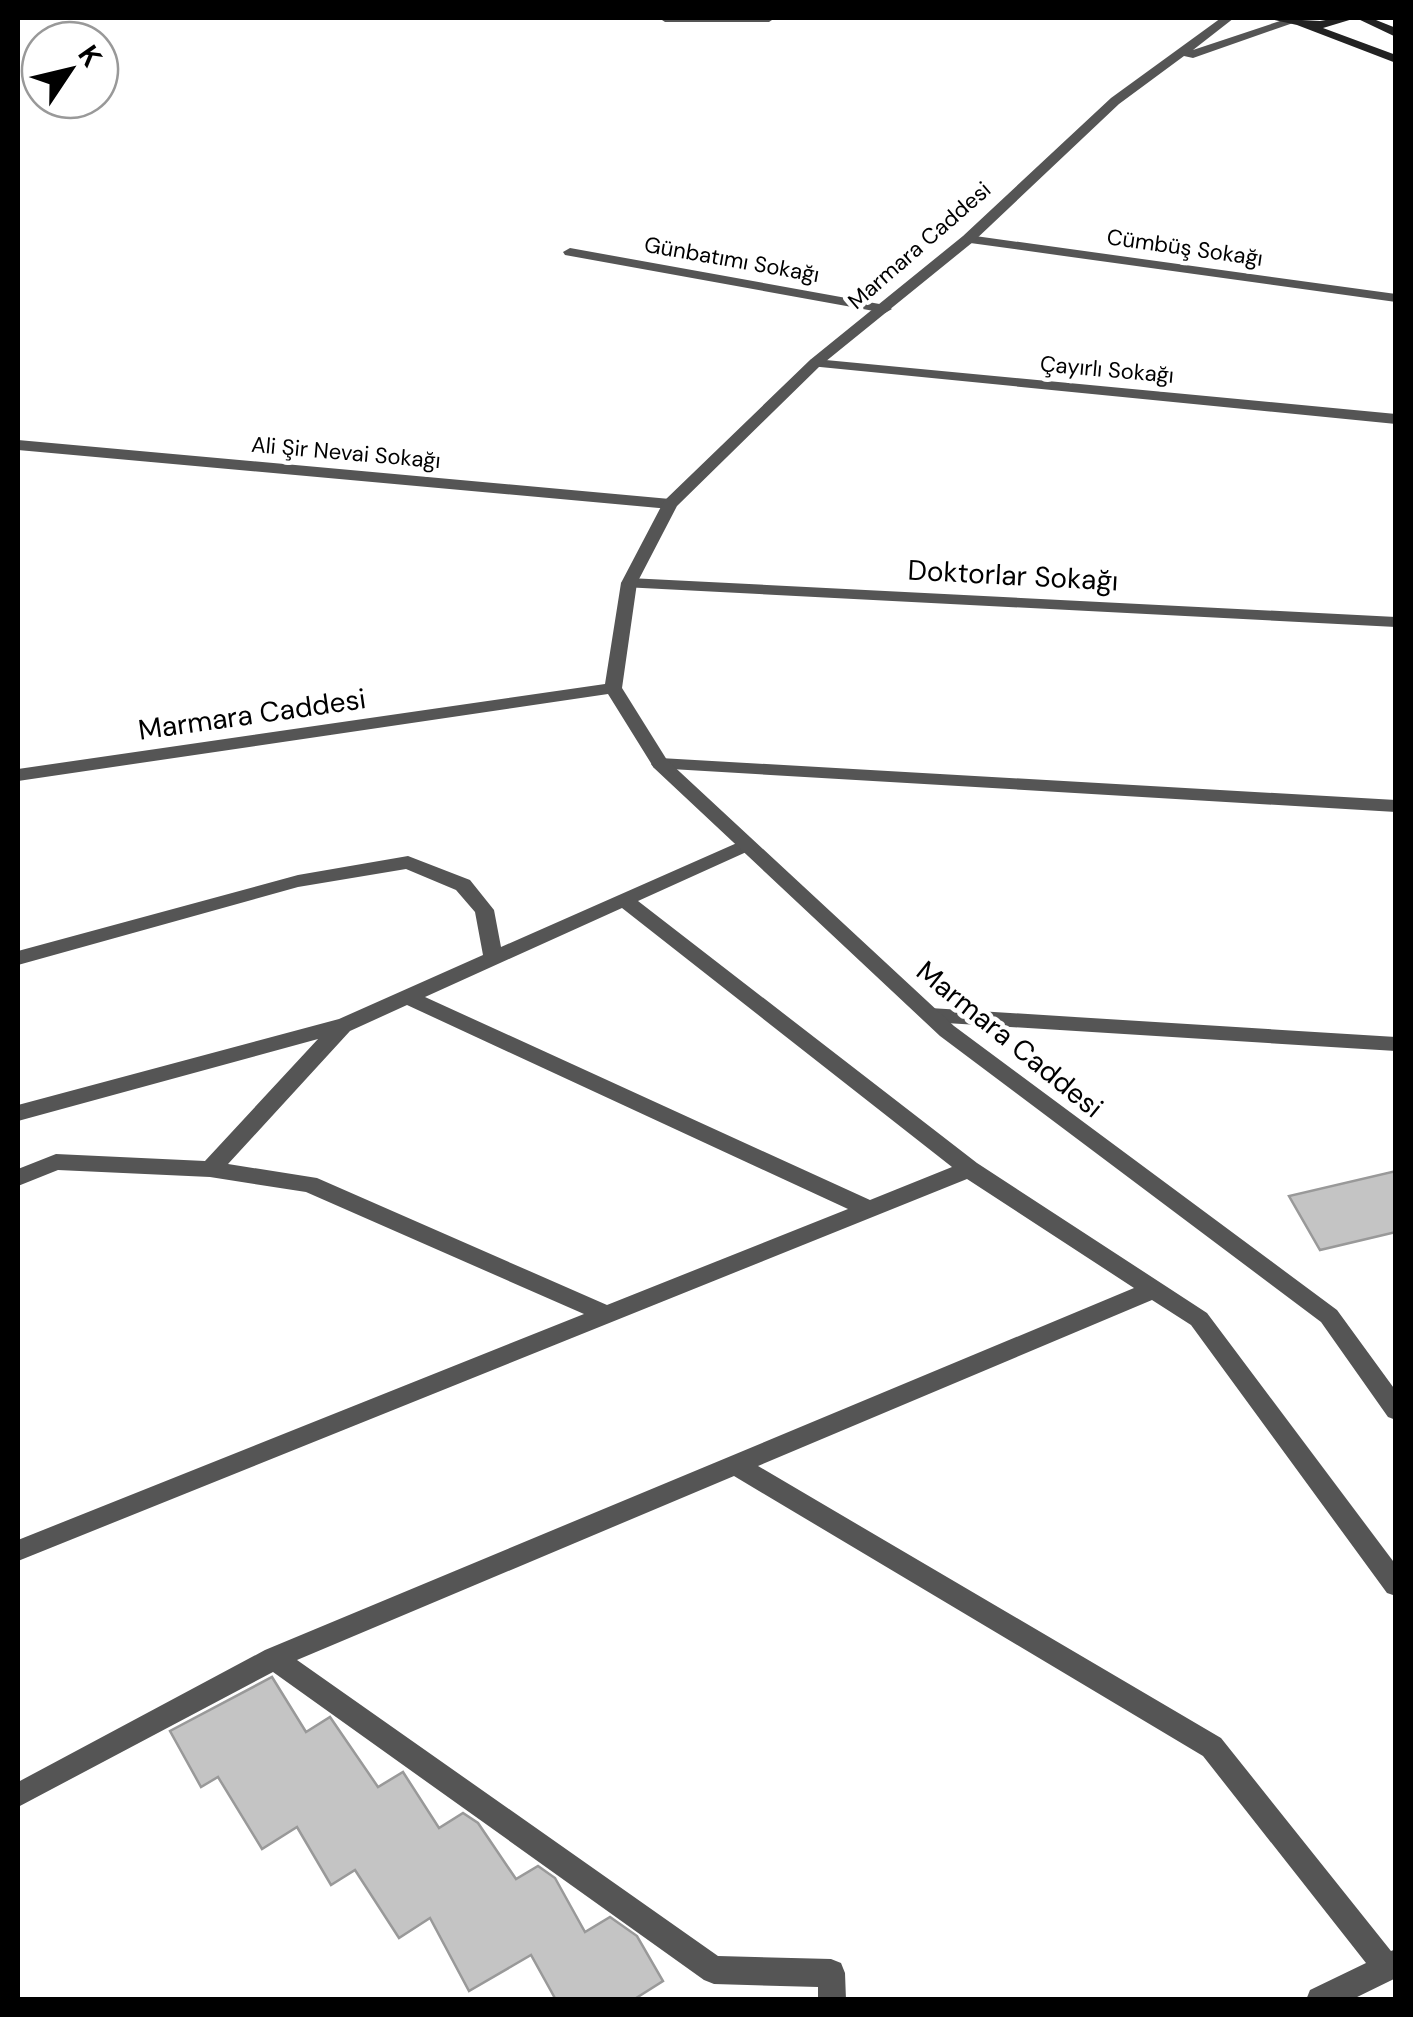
<svg xmlns="http://www.w3.org/2000/svg" width="1413" height="2017" viewBox="0 0 1413 2017" font-family="'DM Sans',sans-serif">
  <rect width="100%" height="100%" fill="#fff"/>
  <!-- building -->
  <path fill="#c4c4c4" stroke="#999" stroke-width="2.5" d="M1396,1171V1232L1320,1250L1289,1196Z
    M272,1677L306,1732L330,1717L378,1787L403,1772L439,1828L463,1813L478,1823L516,1879L538,1866L555,1878L585,1932L610,1917L637,1936L663,1981L633,2000H556L531,1955L469,1991L430,1918L399,1938L355,1870L331,1885L297,1827L262,1849L218,1777L201,1787L170,1731Z"/>
  <g fill="none" stroke-linecap="round" stroke-linejoin="round">
    <!-- minor -->
    <path fill="#555" fill-rule="evenodd" d="M659,18H775L769,22H665Z
      M968,235L1396,294V302L963,242L961,239Z
      M570,248L885,305L892,309L885,313L565,255L563,252Z
      M815,359L1396,414V424L810,366V360Z
      M18,440L670,499L678,504L670,509L18,450Z
      M629,578L1396,617V627L623,587L621,583Z
      M660,758L1396,800V812L654,768L651,764L654,760Z
      M746,839L753,841L755,845L753,849L638,901L977,1163L1207,1313L1396,1565V1596L1387,1593L1191,1325L1152,1300L758,1466L1221,1738L1391,1951L1396,1949V1978L1351,2000H1306L1310,1990L1366,1963L1203,1756L734,1476L297,1660L718,1956L831,1959L841,1963L845,1973L846,2000H818V1987L714,1984L704,1980L273,1672L18,1807V1782L265,1650L1134,1288L967,1179L18,1561V1540L584,1314L306,1192L210,1177L58,1170L18,1186V1169L56,1154L205,1161L318,1039L18,1121V1105L339,1019L483,955L475,912L456,890L406,869L298,887L18,965V951L298,875L408,856L470,880L494,910L501,947ZM622,908L952,1167L870,1200L425,997ZM407,1005L848,1209L607,1305L317,1178L228,1164L350,1031Z
      M930,1008L1396,1037V1051L930,1022L920,1015Z"/>
    <!-- tertiary -->
    <path fill="#555" fill-rule="evenodd" d="M1221,18H1234L1193,50L1283,20L1293,23L1193,58L1184,56L1119,104L973,242L820,366L677,506L637,583L622,688L667,760L954,1026L1337,1310L1396,1391V1420L1388,1417L1321,1322L940,1036L654,768L608,694L18,781V769L605,684L621,583L664,501L810,360L963,236L1111,98Z"/>
    <!-- secondary -->
    <path fill="#222" fill-rule="evenodd" d="M1265,18L1320,21L1337,18H1371L1396,28V37L1356,18L1323,28L1396,55V63L1297,25Z"/>
  </g>
  <g text-anchor="middle" stroke-width="9" stroke-linejoin="round" paint-order="stroke">
    <!-- far-street labels -->
    <g font-size="22" fill="#000" stroke="#fff">
      <text transform="translate(919 245) rotate(-41)" y="8">Marmara Caddesi</text>
      <text transform="translate(1185 247) rotate(8)" y="8">Cümbüş Sokağı</text>
      <text transform="translate(732 259) rotate(10)" y="8">Günbatımı Sokağı</text>
      <text transform="translate(1107 369) rotate(5)" y="8">Çayırlı Sokağı</text>
      <text transform="translate(346 452) rotate(5)" y="8">Ali Şir Nevai Sokağı</text>
    </g>
    <!-- street labels -->
    <g font-size="28" fill="#000" stroke="#fff">
      <text transform="translate(1013 575) rotate(3)" y="10">Doktorlar Sokağı</text>
      <text transform="translate(252 714) rotate(-8)" y="10">Marmara Caddesi</text>
      <text transform="translate(1010 1039) rotate(39)" y="10">Marmara Caddesi</text>
    </g>
  </g>
  <!-- border -->
  <rect width="1413" height="2017" fill="none" stroke="#000000" stroke-width="40"/>
  <!-- north arrow -->
  <g transform="translate(70 70) rotate(55)"><circle r="48" fill="#ffffff" stroke="#999999" stroke-width="2.5"/>
  <path d="M0-8L18 38L0 25L-18 38Z" fill="#000000"/>
  <text y="-15" font-size="28" font-weight="bold" text-anchor="middle" fill="#000000">K</text>
  </g>
</svg>
